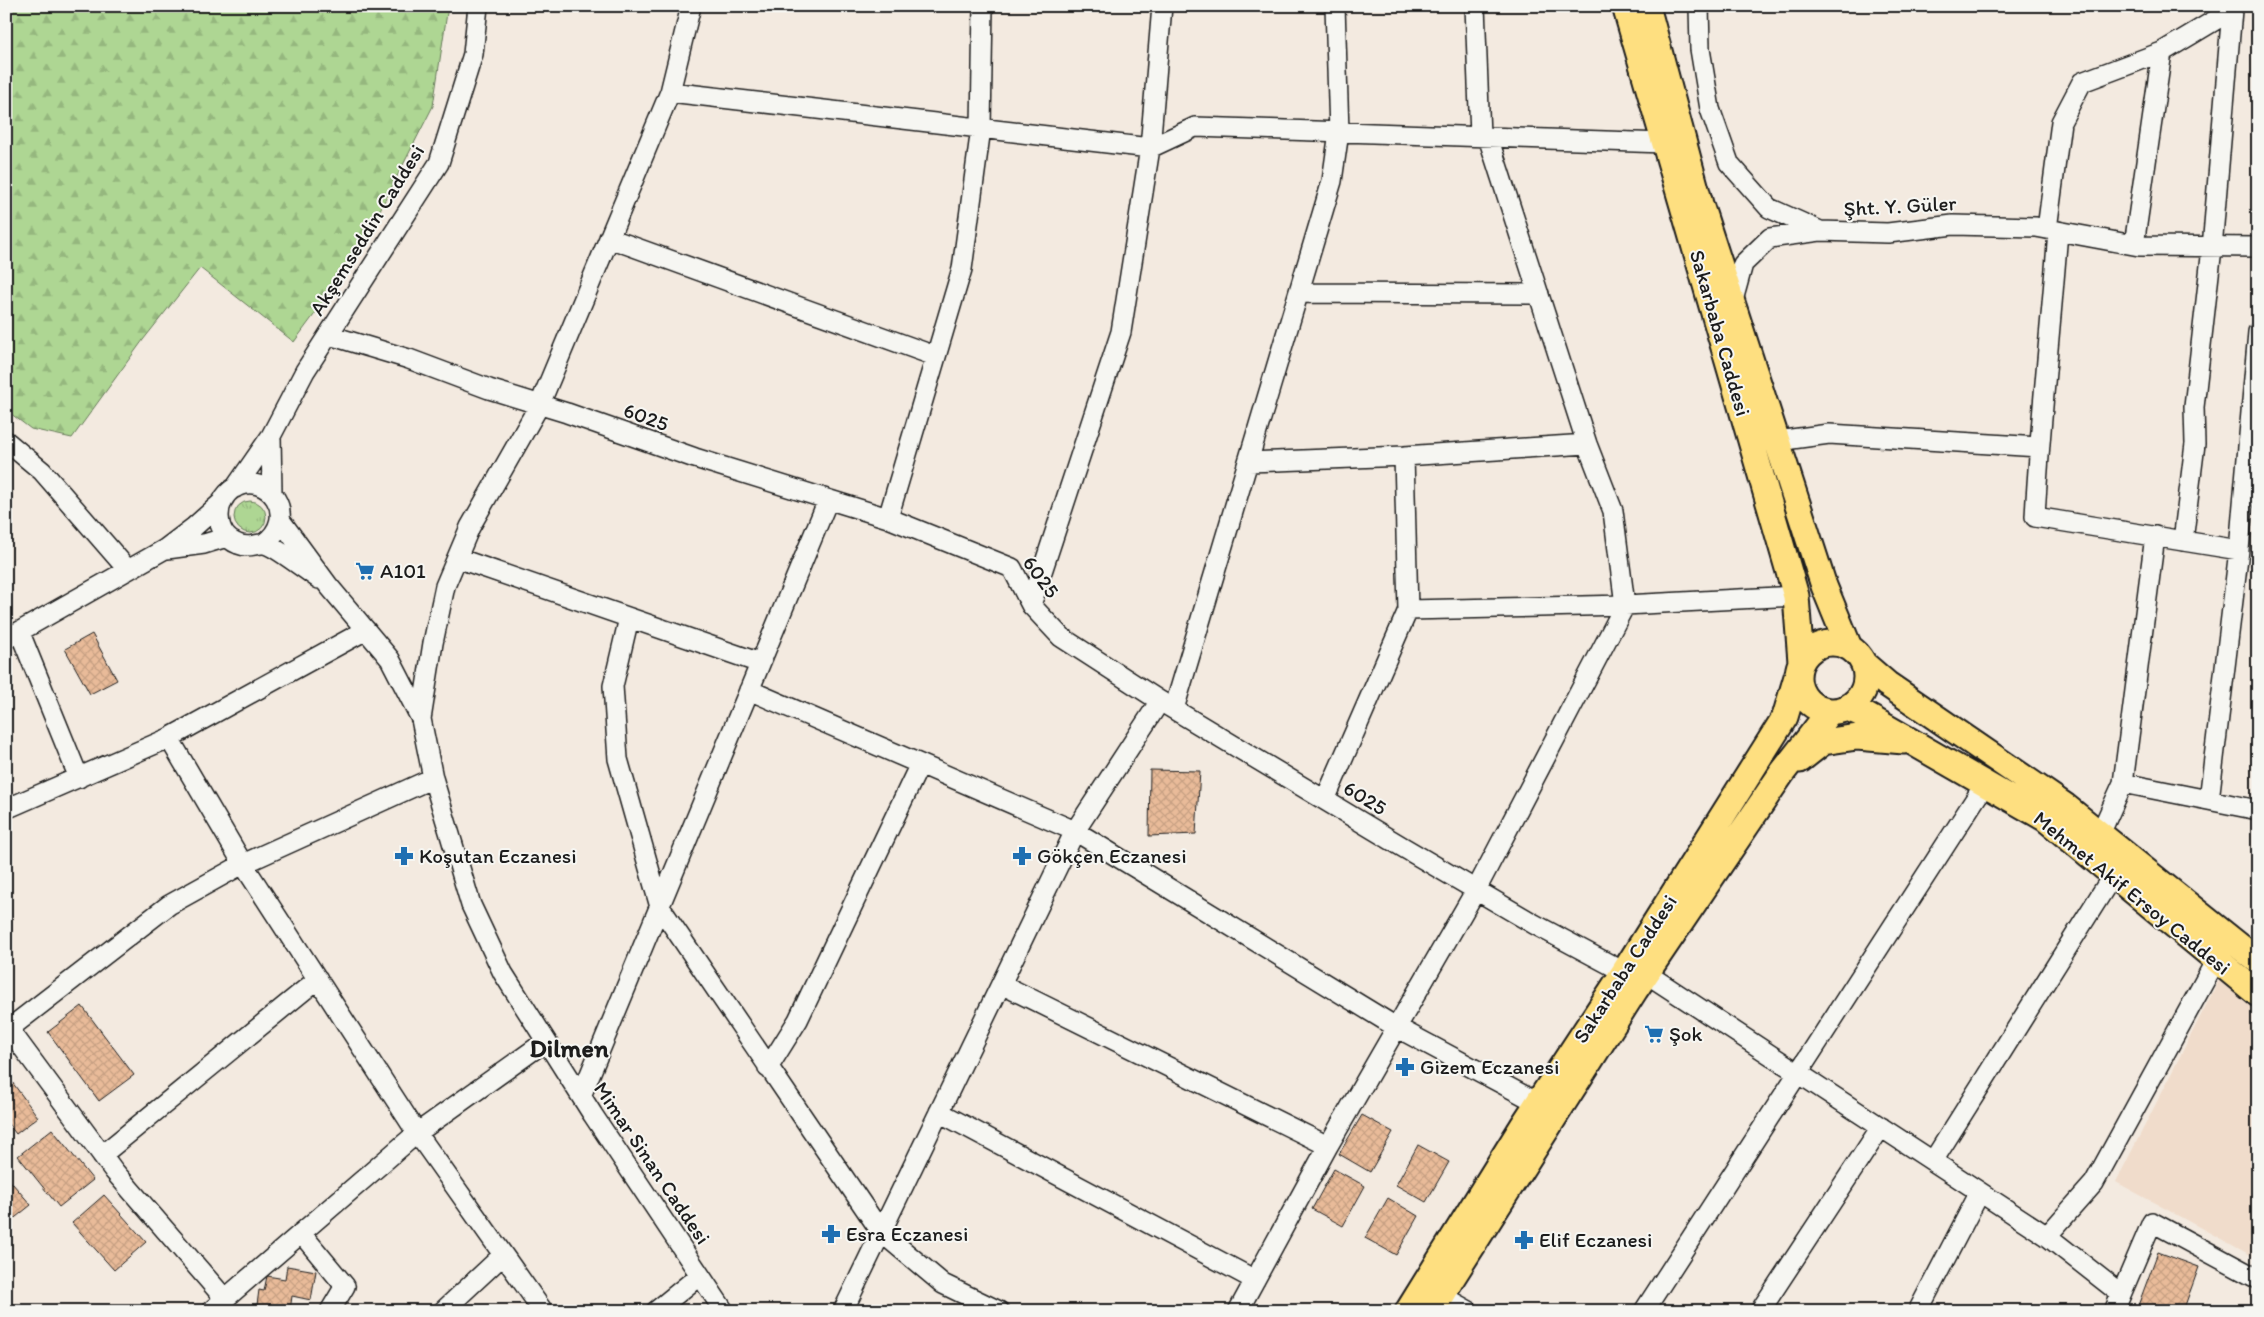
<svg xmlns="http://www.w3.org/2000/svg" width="2264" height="1317" viewBox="0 0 2264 1317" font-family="Itim,sans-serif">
  <defs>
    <pattern id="grass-tufts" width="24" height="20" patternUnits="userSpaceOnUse" patternTransform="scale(1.25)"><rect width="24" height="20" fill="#aed693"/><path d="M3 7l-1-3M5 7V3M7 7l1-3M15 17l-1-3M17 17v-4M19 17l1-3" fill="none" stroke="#95b77e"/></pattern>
    <pattern id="forest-firs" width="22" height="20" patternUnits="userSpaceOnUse" patternTransform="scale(1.25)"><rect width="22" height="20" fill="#aed693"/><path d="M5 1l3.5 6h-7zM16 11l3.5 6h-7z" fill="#95b77e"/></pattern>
    <pattern id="building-cross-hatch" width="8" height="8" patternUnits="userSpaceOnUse" patternTransform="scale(1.25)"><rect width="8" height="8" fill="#e9bb99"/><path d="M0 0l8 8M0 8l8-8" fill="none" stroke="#c7a083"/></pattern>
  </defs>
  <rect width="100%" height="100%" fill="#f3eae0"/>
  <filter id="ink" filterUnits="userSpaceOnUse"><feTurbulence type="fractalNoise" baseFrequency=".02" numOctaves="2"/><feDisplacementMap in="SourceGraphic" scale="10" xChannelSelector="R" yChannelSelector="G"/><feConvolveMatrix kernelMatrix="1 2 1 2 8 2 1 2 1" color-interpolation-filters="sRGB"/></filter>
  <g filter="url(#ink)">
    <!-- built -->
    <path fill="#f0dccb" d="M2221,976L2258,1006V1259L2116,1182Z"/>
    <!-- grass -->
    <path fill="url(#grass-tufts)" stroke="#657958" d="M234 517a16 16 0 1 1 32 0a16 16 0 1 1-32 0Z"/>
    <!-- forest -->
    <path fill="url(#forest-firs)" stroke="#657958" d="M6,6H448L433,106L354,261L294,342L200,268L143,340L72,438L31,429L6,410Z"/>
    <!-- building -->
    <path fill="url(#building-cross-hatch)" stroke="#1c1c1c" d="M92,634L117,680L90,694L65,649Z
      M1150,770L1200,771L1196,834L1149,836Z
      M82,1006L134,1075L99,1101L48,1032Z
      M6,1074L38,1117L16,1134L6,1121Z
      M1362,1115L1393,1132L1370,1172L1339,1154Z
      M52,1129L93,1180L59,1207L18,1156Z
      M1418,1145L1449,1162L1426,1202L1396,1185Z
      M1334,1169L1365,1186L1343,1226L1312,1209Z
      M6,1176L31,1205L6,1225Z
      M104,1195L146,1242L114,1270L72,1223Z
      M1388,1198L1418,1216L1396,1255L1365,1238Z
      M2158,1252L2199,1267L2183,1311H2136Z
      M287,1266L316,1271L311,1300L292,1296L290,1311H263L264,1306L257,1305L259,1290L264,1291L267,1276L285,1279Z"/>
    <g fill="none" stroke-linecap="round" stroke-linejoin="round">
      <!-- minor casing -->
      <g stroke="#1c1c1c" stroke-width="22">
        <path id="minor" d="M1475,6L1480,136
          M1699,6L1700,49L1710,109L1729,163L1769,208L1820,231L1888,233L1953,225L2036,227L2139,246L2258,247
          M670,92L1150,148L1195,127L1664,143
          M2047,229L2061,122L2082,82L2162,52L2232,10L2212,248L2194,407L2195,444L2183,541
          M2058,231C2051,326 2040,422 2035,517L2239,550
          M609,238L935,356
          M2134,245L2162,52
          M1299,293L1539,294
          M1732,304L1743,264L1770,238L1820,231
          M329,335L409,359L489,389L567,413L695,458L888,518L1012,568L1031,605L1061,637L1160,701L1401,846L1534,924L1624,972
          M271,436L272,494
          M6,441L42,471L128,570
          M1777,441L1829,434L2039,447
          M1249,462L1404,456L1587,444
          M235,488L271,436L305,371L439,163L473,54L478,6
          M888,518L962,269L981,128L983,6
          M281,521L328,585L390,659L421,719L433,778L471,905L503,973L593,1115L724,1311
          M263,544C302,517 267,469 234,488C213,501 214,535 238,544C250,549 255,543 264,544C274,545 308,572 319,579
          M167,549L204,544L227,537
          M457,558L760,663
          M1031,605L1121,332L1150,148L1162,6
          M1408,610L1625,605L1796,596
          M629,618L613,686L618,759L660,907L881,1232L943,1284L999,1311
          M20,633L79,778
          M6,639L165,549L194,527L222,502
          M749,690L1075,831L1396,1027L1538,1103
          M1174,709L1332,181L1339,132L1335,6
          M421,719L433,643L445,586L470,527L540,404L670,92L691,6
          M169,738L243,864L417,1133L543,1311
          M2123,783L2258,810
          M1325,800L1408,610L1404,456
          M2209,800L2239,550L2258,332
          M6,809L169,738L366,630
          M2100,834L2123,783L2155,536
          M1647,974L2047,1236L2121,1294
          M1001,984L1328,1146
          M6,1025L114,1171L225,1299
          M6,1031L169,905L243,864L433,778
          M768,1068L798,1020L920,764
          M581,1096L828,500
          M939,1112L1255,1280
          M102,1155L318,979
          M1933,1161L2113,875
          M301,1233L345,1286L330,1311
          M2047,1236L2094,1183L2216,960
          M1442,1296L1469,1311
          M211,1311L417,1133L546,1041
          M443,1311L503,1255
          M656,1311L700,1275
          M843,1311L1075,831L1160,701
          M1238,1311L1328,1146L1476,890L1625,605L1613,511L1587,444L1488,137
          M1644,1311L1985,784
          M1760,1311L1881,1127
          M1918,1311L1980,1192
          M2114,1311L2152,1222L2258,1279"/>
      </g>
      <!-- major casing -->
      <g stroke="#1c1c1c" stroke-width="29">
        <path id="major" d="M1625,6L1796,596L1801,662
          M1647,6L1700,204L1824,586L1849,647
          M1798 677a34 34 0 1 1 68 0a34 34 0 1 1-68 0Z
          M1865,665L1887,684L2065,806L2258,961
          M1847,708L1867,716L2046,819L2258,994
          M1800,760L1823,742L1857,737L1904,741
          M1408,1311L1524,1124L1624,972L1785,717L1798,673
          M1433,1311L1452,1278L1635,990L1782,773L1830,711"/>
      </g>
      <!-- minor -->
      <use href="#minor" stroke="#f6f6f2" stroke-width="19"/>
      <!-- major -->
      <use href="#major" stroke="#fedf80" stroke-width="25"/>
    </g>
  </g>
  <!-- icons -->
  <defs>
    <g id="supermarket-bare" transform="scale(1.5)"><path d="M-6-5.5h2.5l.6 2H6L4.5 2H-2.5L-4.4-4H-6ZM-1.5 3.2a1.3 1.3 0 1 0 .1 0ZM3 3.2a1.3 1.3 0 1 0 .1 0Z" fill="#1f6fb2" stroke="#f6f6f2" stroke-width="2.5" paint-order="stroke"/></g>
    <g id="pharmacy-bare" transform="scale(1.5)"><path d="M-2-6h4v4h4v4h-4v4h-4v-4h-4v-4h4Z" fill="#1f6fb2" stroke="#f6f6f2" stroke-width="2.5" paint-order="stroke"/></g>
  </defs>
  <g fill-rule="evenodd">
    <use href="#supermarket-bare" x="365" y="571"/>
    <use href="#pharmacy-bare" x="404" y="856"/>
    <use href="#pharmacy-bare" x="1022" y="856"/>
    <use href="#supermarket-bare" x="1654" y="1034"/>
    <use href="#pharmacy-bare" x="1405" y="1067"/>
    <use href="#pharmacy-bare" x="831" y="1234"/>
    <use href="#pharmacy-bare" x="1524" y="1240"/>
  </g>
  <g text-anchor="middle" stroke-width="4" stroke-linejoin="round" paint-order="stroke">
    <!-- street labels -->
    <g font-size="21" fill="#1c1c1c" stroke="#f6f6f2">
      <text transform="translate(1900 206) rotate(-3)" y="7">Şht. Y. Güler</text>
      <text transform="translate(367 230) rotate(-58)" y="7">Akşemseddin Caddesi</text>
      <text transform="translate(1720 333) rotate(74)" y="7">Sakarbaba Caddesi</text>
      <text transform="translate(646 417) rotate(20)" y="7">6025</text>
      <text transform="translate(1041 577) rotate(54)" y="7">6025</text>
      <text transform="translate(1365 798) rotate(31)" y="7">6025</text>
      <text transform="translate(2132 893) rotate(39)" y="7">Mehmet Akif Ersoy Caddesi</text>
      <text transform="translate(1625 969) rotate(-57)" y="7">Sakarbaba Caddesi</text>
      <text transform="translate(652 1163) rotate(56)" y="7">Mimar Sinan Caddesi</text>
    </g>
    <!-- poi labels -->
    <g font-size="21" fill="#1c1c1c" stroke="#f6f6f2" text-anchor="start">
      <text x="380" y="578">A101</text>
      <text x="419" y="863">Koşutan Eczanesi</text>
      <text x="1037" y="863">Gökçen Eczanesi</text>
      <text x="1669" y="1041">Şok</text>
      <text x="1420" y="1074">Gizem Eczanesi</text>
      <text x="846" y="1241">Esra Eczanesi</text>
      <text x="1539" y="1247">Elif Eczanesi</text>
    </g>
    <!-- district labels -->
    <g font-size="26" font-weight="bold" fill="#1c1c1c" stroke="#f6f6f2">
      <text x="569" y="1057">Dilmen</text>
    </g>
  </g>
  <!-- margin -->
  <rect width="2264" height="1317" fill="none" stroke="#f6f6f2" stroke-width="25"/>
  <rect x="12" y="12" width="2239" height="1292" fill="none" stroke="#1c1c1c" stroke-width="2" filter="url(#ink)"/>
</svg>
